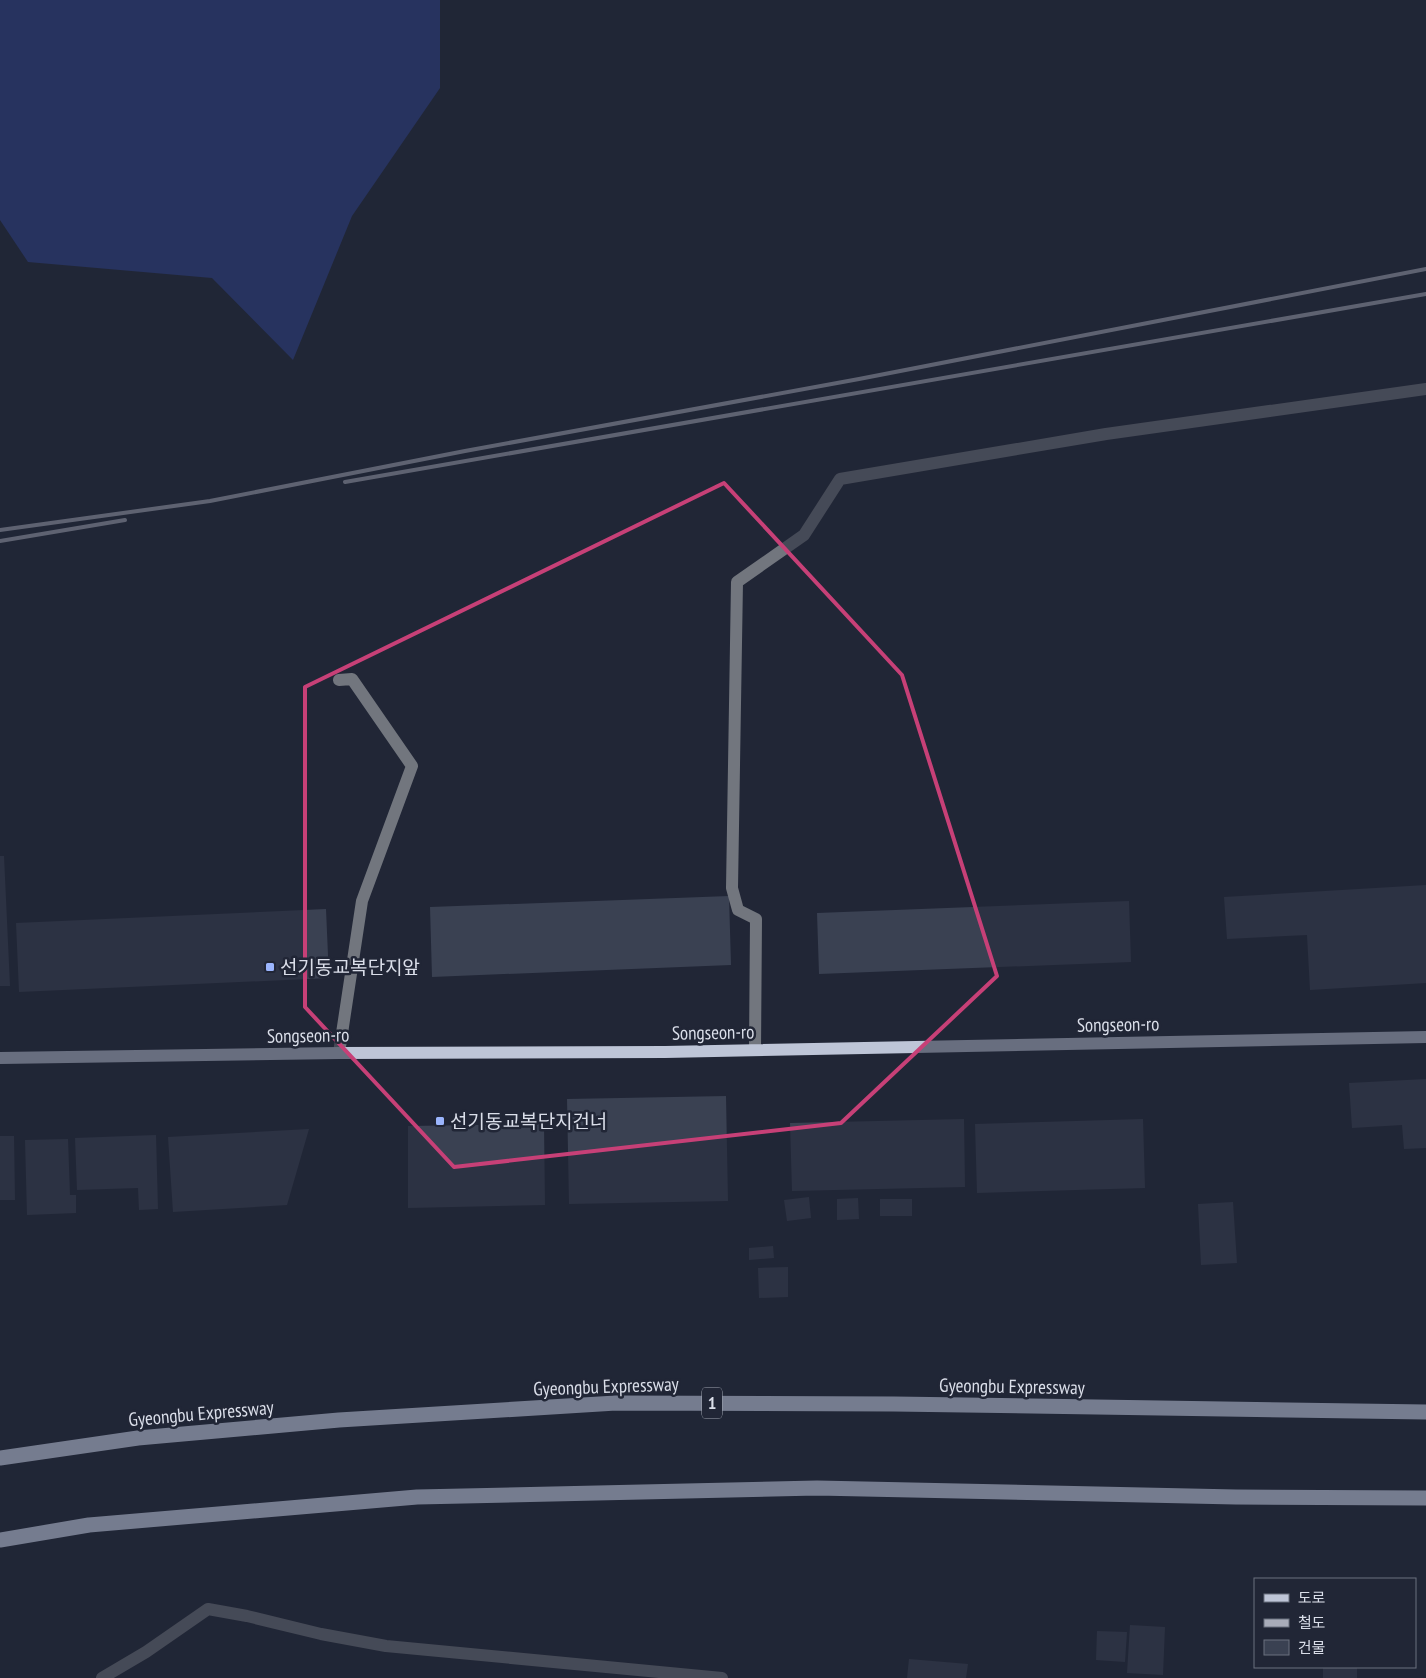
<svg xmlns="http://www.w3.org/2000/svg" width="1426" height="1678" viewBox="0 0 1426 1678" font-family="'PT Sans Narrow','Noto Sans KR',sans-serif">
  <rect width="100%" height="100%" fill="#212636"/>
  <!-- forest -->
  <path fill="#2f4390" d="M0,0H440V88L352,216L293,360L212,278L28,262L0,220Z"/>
  <!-- building -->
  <path fill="#3a4152" d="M0,856H4L10,986H0Z
    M1426,885V983L1310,990L1307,935L1227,939L1224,897Z
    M729,896L731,965L432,977L430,907Z
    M1129,901L1131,962L819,974L817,913Z
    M326,909L329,978L19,992L16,923Z
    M1426,1079V1148L1404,1149L1402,1125L1352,1128L1349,1083Z
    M726,1096L728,1201L569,1204L567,1099Z
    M964,1119L965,1187L792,1191L790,1123Z
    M1143,1119L1145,1188L977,1193L975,1124Z
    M544,1124L545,1205L408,1208V1126Z
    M309,1129L287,1205L173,1212L168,1137Z
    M156,1135L158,1209L139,1210L138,1188L77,1190L75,1138Z
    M0,1136H14L15,1200H0Z
    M68,1139L70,1195H76V1213L27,1215L25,1140Z
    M809,1197L811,1218L787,1221L784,1200Z
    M858,1198L859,1219L837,1220V1199Z
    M880,1199H912V1216H880Z
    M1233,1202L1237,1263L1201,1265L1198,1204Z
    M773,1246L774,1258L749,1260V1248Z
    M788,1267V1297L759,1298L758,1268Z
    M1130,1625L1165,1627L1163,1675L1127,1673Z
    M1097,1631L1127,1632L1125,1662L1096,1660Z
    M909,1659L968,1664L966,1678H907Z
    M1323,1667H1357V1678H1323Z"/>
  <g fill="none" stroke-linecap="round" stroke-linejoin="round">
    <!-- minor -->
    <path stroke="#72767e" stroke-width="12" d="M339,680L352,679L412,766L362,901L339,1053
      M755,1050L756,919L738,910L732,888L737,582L804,535L840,479L1106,434L1426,389
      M102,1678L146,1652L208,1609L247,1616L321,1634L386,1646L722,1678"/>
    <!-- major -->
    <path stroke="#bec5d7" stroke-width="12" d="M0,1058L339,1053L665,1052L1426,1037"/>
    <!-- highway -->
    <path stroke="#dce5fb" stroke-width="15" d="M0,1458L138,1438L339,1420L616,1403L894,1404L1426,1412
      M0,1540L89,1525L417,1497L817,1488L1236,1497L1426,1498"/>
    <!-- rail -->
    <path stroke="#a8acb9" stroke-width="4" d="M345,482L1426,294
      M0,530L210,501L465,451L859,379L1426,269
      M0,541L125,520"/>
  </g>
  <!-- marked area -->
  <path d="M0 0H1426V1678H0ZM724,483L902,675L997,976L841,1123L454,1167L305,1007V687Z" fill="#212636" fill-opacity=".55" fill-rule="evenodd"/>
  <path fill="none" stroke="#c74077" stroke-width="4" stroke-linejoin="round" d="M724,483L902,675L997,976L841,1123L454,1167L305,1007V687Z"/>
  <!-- markers -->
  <g fill="#9bb5fd" stroke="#212636" stroke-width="2">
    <rect x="265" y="962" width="10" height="10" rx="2.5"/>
    <rect x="435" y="1116" width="10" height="10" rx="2.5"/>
  </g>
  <g text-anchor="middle" stroke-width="5" stroke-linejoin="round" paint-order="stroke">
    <!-- shield labels -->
    <rect fill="#212636" stroke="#a2a7b3" stroke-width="1" x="702" y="1387.5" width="20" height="31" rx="4"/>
    <g font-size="18" font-weight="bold" fill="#dadee9">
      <text x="712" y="1409">1</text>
    </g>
    <!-- poi labels -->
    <g font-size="19" fill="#dadee9" stroke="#212636" text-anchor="start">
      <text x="280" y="974">선기동교복단지앞</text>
      <text x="450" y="1128">선기동교복단지건너</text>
    </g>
    <!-- street labels -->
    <g font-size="19" fill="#dadee9" stroke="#212636">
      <text transform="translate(1118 1024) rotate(-1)" y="7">Songseon-ro</text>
      <text transform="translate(713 1032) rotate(-1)" y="7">Songseon-ro</text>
      <text transform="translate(308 1035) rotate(-1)" y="7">Songseon-ro</text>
      <text transform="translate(606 1386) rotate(-2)" y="7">Gyeongbu Expressway</text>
      <text transform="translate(1012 1386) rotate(1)" y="7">Gyeongbu Expressway</text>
      <text transform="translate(201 1413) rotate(-5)" y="7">Gyeongbu Expressway</text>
    </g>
  </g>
  <!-- legend -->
  <rect x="1254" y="1578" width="162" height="90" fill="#212636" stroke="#6b707e"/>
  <rect x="1264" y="1594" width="25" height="8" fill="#bec5d7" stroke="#6b707e"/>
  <text x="1298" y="1603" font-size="15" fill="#dadee9">도로</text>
  <rect x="1264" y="1619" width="25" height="8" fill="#a8acb9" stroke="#6b707e"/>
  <text x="1298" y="1628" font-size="15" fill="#dadee9">철도</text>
  <rect x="1264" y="1640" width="25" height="15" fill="#3a4152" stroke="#6b707e"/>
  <text x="1298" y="1653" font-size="15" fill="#dadee9">건물</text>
</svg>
